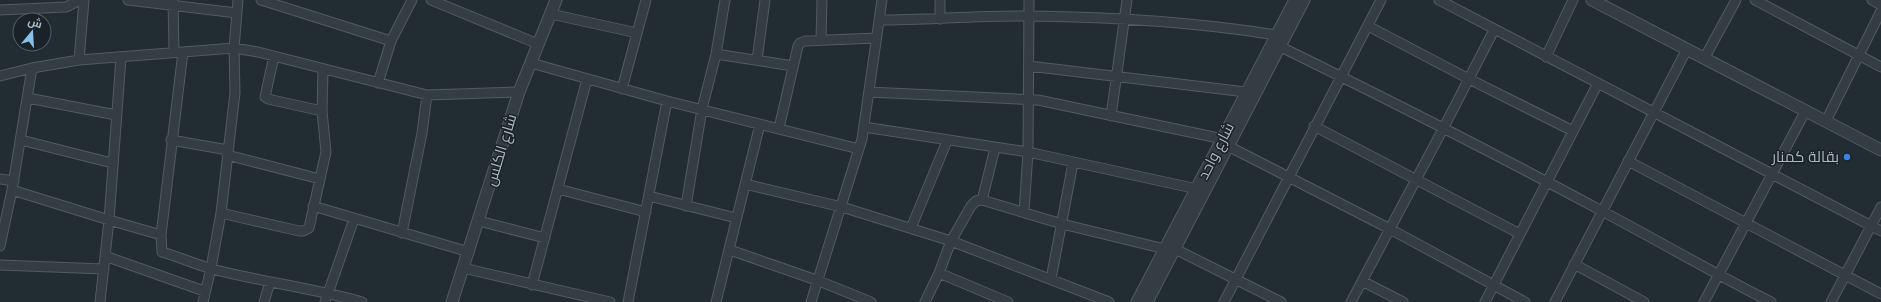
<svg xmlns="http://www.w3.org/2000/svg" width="1881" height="302" viewBox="0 0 1881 302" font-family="Mulish,Cairo,sans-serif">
  <rect width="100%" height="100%" fill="#212c33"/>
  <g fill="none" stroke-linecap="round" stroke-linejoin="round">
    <!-- minor casing -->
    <g stroke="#515b62" stroke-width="11">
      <path id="minor" d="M128,0L237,13
        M173,0L174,52
        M261,0L391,41
        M431,0L538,44
        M940,0V19
        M1439,0L1881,231
        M1755,0L1881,67
        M1872,0L1881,5
        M0,10L66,7L80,0
        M551,14L637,33
        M879,20C929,20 980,15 1031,16C1112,17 1196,22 1276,35
        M1368,26L1469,79L1573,131
        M821,40L822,0
        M1279,46C1387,99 1494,153 1600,210C1657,240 1713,273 1771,302
        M183,52L161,235L162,252C179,257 195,264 212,269C262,282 313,288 362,302
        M716,54L793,66
        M274,56L265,97L268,99L322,111
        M1546,57L1573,0
        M1705,57L1736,0
        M79,60L84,0
        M757,60L765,0
        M531,63L667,101L859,149
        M1029,66L1246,92
        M0,76L32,68L79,60L234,48L258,52L427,95L519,92
        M378,83L391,41L412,0
        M622,89L646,0
        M869,92L1038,100L1223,139
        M28,98L116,115
        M1111,116L1127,0
        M1826,121L1881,11
        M1314,126L1520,234
        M864,127L1028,152L1197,189
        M779,128L798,46L800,43L805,41L876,38
        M21,140L112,163
        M171,140L228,150
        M1228,146L1390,229L1525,302
        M227,155L320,179
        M1628,161L1881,294
        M0,179L14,181
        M745,184L842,207L951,241L1109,302
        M558,189L646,212
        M12,190L109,220L161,235
        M649,196L736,218
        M982,200L1062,224L1165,249
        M313,206L469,252
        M686,206L702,109L716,54L725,0
        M1024,212L1028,152L1029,0
        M221,213L299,231H303L309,228L326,152L322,111L323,69
        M479,221L545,238
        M911,228L947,141
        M402,233L422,133L427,95
        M0,246L12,190L32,68
        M1175,249L1281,302
        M730,250L819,281L871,302
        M105,256L204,291
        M1574,264L1644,302
        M0,265L104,269
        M463,268L610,302
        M939,273L1008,302
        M1051,279L1073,163
        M1362,281L1403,302
        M532,285L587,79
        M100,302L109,220L121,58
        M203,302L211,268L221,213L235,93L234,48L238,0
        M264,302L270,282
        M325,302L354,219
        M628,302L667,101
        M716,302L760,124
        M811,302L862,139L882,0
        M925,302L939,273L951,241L971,206L976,201L982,200L995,148
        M1224,302L1381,0
        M1351,302L1444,127L1494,30
        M1485,302L1598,83
        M1555,302L1687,49
        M1704,302L1806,110
        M1831,302L1881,207"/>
    </g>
    <!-- tertiary casing -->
    <g stroke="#515b62" stroke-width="13">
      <path id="tertiary" d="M1592,0L1881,150
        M452,302L519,92L556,0
        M1137,302L1295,0
        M1147,302L1304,0"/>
    </g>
    <!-- minor -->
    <use href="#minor" stroke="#343d44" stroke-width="9"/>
    <!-- tertiary -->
    <use href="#tertiary" stroke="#343d44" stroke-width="11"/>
  </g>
  <!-- markers -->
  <circle fill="#3f7fe0" stroke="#192228" stroke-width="1.5" cx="1847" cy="157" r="4"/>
  <g text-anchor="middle" stroke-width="3" stroke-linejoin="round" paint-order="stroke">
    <!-- street labels -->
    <g font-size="15" fill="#aeb9c1" stroke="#192228">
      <text transform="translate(501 150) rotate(-73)" y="5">شارع الكلس</text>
      <text transform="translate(1216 151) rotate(-63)" y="5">شارع واحد</text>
    </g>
    <!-- poi labels -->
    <g font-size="15" fill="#aeb9c1" stroke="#192228" text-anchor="end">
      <text x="1839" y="162">بقالة كمنار</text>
    </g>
  </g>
  <!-- north arrow -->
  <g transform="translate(32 32) rotate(18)"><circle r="19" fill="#192228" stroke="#555e65"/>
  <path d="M0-3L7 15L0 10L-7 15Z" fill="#88c0ec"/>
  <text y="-6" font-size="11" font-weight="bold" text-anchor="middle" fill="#aeb9c1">ش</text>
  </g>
</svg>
